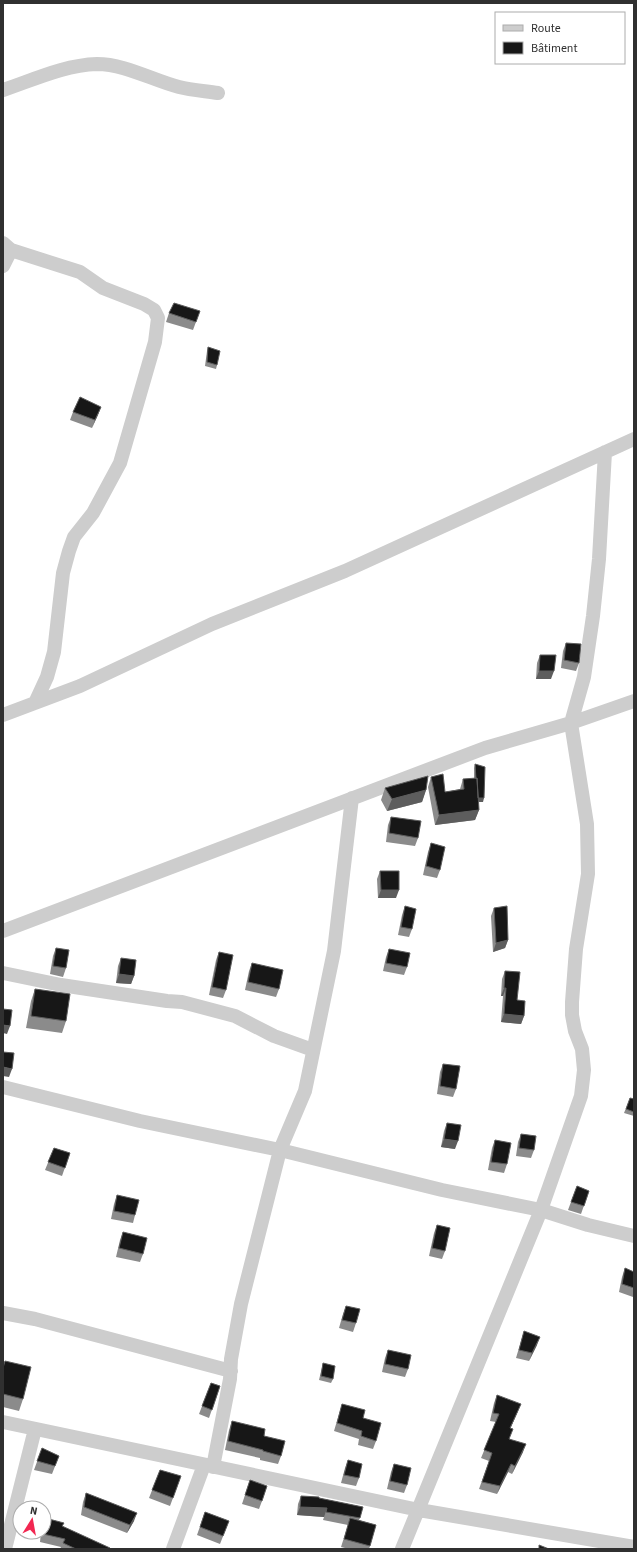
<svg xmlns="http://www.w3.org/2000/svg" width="637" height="1552" viewBox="0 0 637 1552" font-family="'Source Sans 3',sans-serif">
  <rect width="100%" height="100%" fill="#fff"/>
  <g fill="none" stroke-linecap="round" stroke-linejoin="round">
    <!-- minor -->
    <path stroke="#cdcdcd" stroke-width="14" d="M3,90C33,80 64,65 97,64C125,64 152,80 179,87C191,90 205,91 218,93
      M3,243L11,250L80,272L103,288L144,304L154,310L158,318L155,342L120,463L93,513L74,537L69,551L63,573L54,652L47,677L35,703
      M3,266L11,250
      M3,715L80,686L212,624L345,571L634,439
      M3,931L485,748L571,723L634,701
      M3,973L61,985L167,1001L182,1002L235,1016L274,1036L313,1050
      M3,1087L140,1121L280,1150L442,1190L541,1210L588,1225L634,1236
      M3,1313L35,1319L231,1371
      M3,1422L419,1510L634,1547
      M213,1467L230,1379L231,1359L241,1304L280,1150L305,1091L334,951L352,798
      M5,1549L35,1429
      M173,1549L204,1465
      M402,1549L541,1210L581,1096L584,1070L582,1049L575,1031L572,1015V1002L576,949L588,874L587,824L571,723L584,677L593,616L599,559L605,452"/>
  </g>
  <!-- wall -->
  <path fill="#8b8b8b" d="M200,311L193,330L166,322L169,313Z
    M208,347L217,365L216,369L205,366L207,351Z
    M101,407L92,428L70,420L73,412Z
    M566,643L579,663L576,671L561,668L563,651Z
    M540,655L551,679H536L537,663Z
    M475,764L483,802H478L479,810L475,820L435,825L428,787L431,777L445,792L460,789L463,779H474V768Z
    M385,788L426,790L422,802L387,811L381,800Z
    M391,817L418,838L415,846L386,842L388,825Z
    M431,843L440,870L437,878L423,875L428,852Z
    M380,871L396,898H378L377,879Z
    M405,906L412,929L409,937L398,935L402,915Z
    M494,908L508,940L505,948L493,952L491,916Z
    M56,948L66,968L63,977L50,974L53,956Z
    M389,949L407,967L404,975L383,971L386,957Z
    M219,952L226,990L223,998L209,995L216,960Z
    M121,958L134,976L131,984L116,983L118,966Z
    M252,963L279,989L276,997L245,990L249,971Z
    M505,971L524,1016L521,1024L501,1022L503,996H501L502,979Z
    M35,989L66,1021L62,1033L26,1028L31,1001Z
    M443,1064L456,1089L453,1097L437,1094L440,1072Z
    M630,1098L634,1099V1116L624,1113Z
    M447,1123L455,1149L441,1147L444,1131Z
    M521,1134L534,1150L531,1158L516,1156L518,1142Z
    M495,1140L507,1164L504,1173L488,1170L492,1148Z
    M54,1148L70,1153L62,1176L45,1170Z
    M577,1186L589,1191L581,1214L568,1210Z
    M117,1195L135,1215L133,1223L111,1219L114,1204Z
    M437,1225L445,1251L442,1259L429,1256L434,1233Z
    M123,1232L143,1254L140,1262L116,1257L120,1240Z
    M625,1268L634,1272V1295L633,1297L619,1292L622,1277Z
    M346,1306L356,1323L353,1332L339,1328L343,1314Z
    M524,1331L537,1345L529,1361L516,1358Z
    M388,1350L408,1369L405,1377L382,1372L385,1358Z
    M5,1361L23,1399L19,1411L3,1407V1366Z
    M323,1363L333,1379L331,1383L319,1380Z
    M211,1383L220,1386L209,1418L199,1414Z
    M497,1395L518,1411L510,1429V1439L523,1452L512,1474L508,1472L497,1494L479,1489L489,1461L481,1458L496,1422L490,1421L494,1403Z
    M342,1404L363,1418L376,1441L373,1449L358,1445L359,1439L334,1431Z
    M232,1421L264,1436L281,1456L278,1464L260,1460V1458L225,1450L229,1430Z
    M42,1448L59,1456L52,1474L34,1470Z
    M348,1460L359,1478L356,1486L341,1483L345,1468Z
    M394,1464L407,1485L404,1493L387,1489L391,1472Z
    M160,1470L181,1476L170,1506L149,1498Z
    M250,1480L262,1501L259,1509L242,1504Z
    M86,1493L134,1521L127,1533L81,1515L83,1502Z
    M301,1496L319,1498L363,1507L359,1520L376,1525L369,1549H349L341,1547L348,1525L323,1520L324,1517L297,1515L298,1504Z
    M205,1512L229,1521L220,1544L197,1535Z
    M45,1518L64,1523L62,1527L109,1549H60L61,1547L40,1542L41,1532H44V1520Z"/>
  <!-- shaded-wall -->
  <path fill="#5d5d5d" d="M101,407L98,415L92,428L95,420Z
    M539,671H554L551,679H536Z
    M426,790L422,802L387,811L392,799Z
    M477,798H484L483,802H475Z
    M479,810L475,820L435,825L439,815Z
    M381,890H399L396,898H378Z
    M508,940L505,948L493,952L496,943Z
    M119,974L134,976L131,984L116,983Z
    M504,988H506L503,996H501Z
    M504,1014L524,1016L521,1024L501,1022Z
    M3,1025L10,1026L7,1034L3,1033Z
    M3,1067L12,1069L9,1077L3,1076Z
    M444,1139L458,1141L455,1149L441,1147Z
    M540,1337L537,1345L529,1361L532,1353Z
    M521,1404L518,1411L507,1436L510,1428Z
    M526,1444L523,1452L512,1474L515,1466Z
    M511,1464L508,1472L497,1494L500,1486Z
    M300,1507L327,1508L324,1517L297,1515Z
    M137,1513L134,1521L127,1533L130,1525Z"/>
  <!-- building -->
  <path fill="#171717" stroke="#5d5d5d" d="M174,303L200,311L196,322L169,313Z
    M208,347L220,351L217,365L207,362Z
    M80,397L101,407L95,420L73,412Z
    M566,643L581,644L579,663L564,660Z
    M540,655H556L554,671H539Z
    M475,764L485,767L484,798H478L477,778L476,779Z
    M443,774L445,792L464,789L463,779L477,778L479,810L439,815L431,777Z
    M428,776L426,790L392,799L385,788Z
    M391,817L421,821L418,838L389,833Z
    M431,843L445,847L440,870L426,866Z
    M380,871H399V890H381Z
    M405,906L416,909L412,929L401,927Z
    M507,906L508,940L496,943L494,908Z
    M56,948L69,950L66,968L53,966Z
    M389,949L410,953L407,967L386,963Z
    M219,952L233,955L226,990L212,987Z
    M121,958L136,960L134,976L119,974Z
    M252,963L283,970L279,989L248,982Z
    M505,971L520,972L517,1000L525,1001L524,1016L504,1014L506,988H504Z
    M35,989L70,994L66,1021L31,1016Z
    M3,1009L12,1010L10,1026L3,1025Z
    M3,1052L14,1053L12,1069L3,1067Z
    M443,1064L460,1066L456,1089L440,1086Z
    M630,1098L634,1099V1112L626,1109Z
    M447,1123L461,1125L458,1141L444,1139Z
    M521,1134L536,1136L534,1150L519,1148Z
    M495,1140L511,1143L507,1164L491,1162Z
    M54,1148L70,1153L65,1168L48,1162Z
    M577,1186L589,1191L584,1206L571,1202Z
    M117,1195L139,1200L135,1215L114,1211Z
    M437,1225L450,1228L445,1251L432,1248Z
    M123,1232L147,1238L143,1254L119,1248Z
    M625,1268L634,1272V1288L622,1284Z
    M346,1306L360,1309L356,1323L342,1320Z
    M524,1331L540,1337L532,1353L519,1350Z
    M388,1350L411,1355L408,1369L385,1364Z
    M5,1361L31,1367L23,1399L3,1394V1368Z
    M323,1363L335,1366L333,1379L321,1376Z
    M211,1383L220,1386L212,1410L202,1406Z
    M497,1395L521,1404L510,1428L513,1429L509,1439L526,1444L515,1466L511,1464L500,1486L482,1482L492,1453L484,1450L499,1414L493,1413Z
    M342,1404L365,1410L363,1418L381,1423L376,1441L361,1436L362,1431L337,1423Z
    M232,1421L265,1429L264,1436L285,1441L281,1456L263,1451V1450L228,1441Z
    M42,1448L59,1456L55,1466L37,1461Z
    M348,1460L362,1464L359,1478L344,1475Z
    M394,1464L411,1468L407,1485L390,1481Z
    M160,1470L181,1476L173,1498L152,1490Z
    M250,1480L267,1486L262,1501L245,1495Z
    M86,1493L137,1513L130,1525L84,1507Z
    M301,1496L319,1497V1498L363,1507L360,1518L326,1512L327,1508L300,1507Z
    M205,1512L229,1521L223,1536L200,1527Z
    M45,1518L64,1523L62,1526L110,1548L109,1549H76L63,1543L65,1539L43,1534V1532H44Z
    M350,1518L376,1525L370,1546L344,1539Z
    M539,1545L549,1549H539Z"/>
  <!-- border -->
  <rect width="637" height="1552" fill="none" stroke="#303030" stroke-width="8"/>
  <!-- legend -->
  <rect x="495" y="12" width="130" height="52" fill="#ffffff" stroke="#acacac"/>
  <rect x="503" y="25" width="20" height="6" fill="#cdcdcd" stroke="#acacac"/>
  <text x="531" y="32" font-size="12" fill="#303030">Route</text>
  <rect x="503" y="42" width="20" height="12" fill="#171717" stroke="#acacac"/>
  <text x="531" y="52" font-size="12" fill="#303030">Bâtiment</text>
  <!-- north arrow -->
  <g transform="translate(32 1520) rotate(11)"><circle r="19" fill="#ffffff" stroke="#acacac"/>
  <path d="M0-3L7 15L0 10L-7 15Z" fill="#f22751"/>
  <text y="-6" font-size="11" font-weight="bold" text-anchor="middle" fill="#303030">N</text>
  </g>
</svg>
